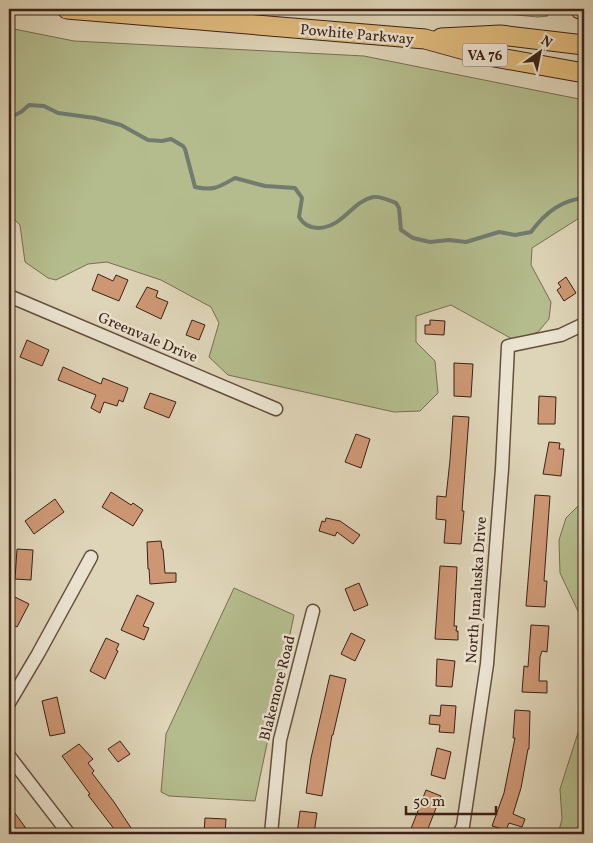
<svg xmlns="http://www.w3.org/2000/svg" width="593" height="843" viewBox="0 0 593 843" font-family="Vollkorn,serif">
  <rect width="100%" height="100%" fill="#ded4b7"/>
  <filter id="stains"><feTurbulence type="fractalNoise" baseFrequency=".004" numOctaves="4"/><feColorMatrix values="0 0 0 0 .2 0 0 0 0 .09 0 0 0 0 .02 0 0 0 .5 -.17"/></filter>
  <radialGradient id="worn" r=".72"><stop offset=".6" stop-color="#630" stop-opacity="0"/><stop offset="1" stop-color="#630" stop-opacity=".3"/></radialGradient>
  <!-- green -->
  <path fill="#b4bc8d" stroke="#786e51" d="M452,9C476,9 529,3 548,16L538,17Z
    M9,28L74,41L364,56L584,100V215L532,248L531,265L551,302L549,319L538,332L514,340L451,305L416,316V342L435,361L438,393L420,411L394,412L228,375L209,357L219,323L211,307L161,280L107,262L88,264L56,280L48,278L25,262L20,225L9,214Z
    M584,500V624L560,573L559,540L566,518Z
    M234,588L294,615L255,801L169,796L161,792L166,734Z
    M584,714V834H558L562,819L560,789Z"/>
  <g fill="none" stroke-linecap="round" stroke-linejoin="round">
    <!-- stream -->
    <path stroke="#717c6f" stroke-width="4" d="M9,118L21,112L29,105L44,106L58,113L95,118L121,125L148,140L162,141L171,139L183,146L185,149L195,187C214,191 219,187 235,178L265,186L295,188L302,198L299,217C303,224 310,228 318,228C344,227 351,202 373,197C380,196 389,200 396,203L399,208L401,230L413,238L430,242L449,240L466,242L499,232L515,235L531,232C544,214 561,200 584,198"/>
  </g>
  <!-- building -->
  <path fill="#cd9774" stroke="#3d2115" d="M98,274L113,281L116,275L128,280L119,301L92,290Z
    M566,277L576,293L564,301L557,290L561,287L558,283Z
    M147,287L158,291L156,297L168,302L161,319L136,307Z
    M192,320L205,325L199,340L186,335Z
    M430,320L445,321L444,335L425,334V325H430Z
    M27,340L49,350L42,366L20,357Z
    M454,363L473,364L471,397L454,396Z
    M63,367L101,384L103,378L128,388L123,402L119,400L117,406L104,402L100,413L91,408L96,395L58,380Z
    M150,393L176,402L169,418L144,408Z
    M539,396L556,397L555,424H538Z
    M453,416L469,417L462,511H464L461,544L444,543L446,520L436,519L437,496L446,497L450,460Z
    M356,434L370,439L361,468L345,462Z
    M549,442L560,443L559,449H564L561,476L543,474Z
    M111,492L131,505L133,503L143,510L133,526L102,507Z
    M535,495L550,496L544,581H547L545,607L526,606Z
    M55,499L64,512L34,534L25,521Z
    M326,518L340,521L360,535L353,544L337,532L335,536L319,531L322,521L325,522Z
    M161,541L162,549H163L165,573H176V582L150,584L149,569H148L147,542Z
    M17,549L33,550L31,580L15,579Z
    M440,566L457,567L454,626H457L456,631H458V640L435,639Z
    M359,583L368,605L354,611L345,589Z
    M9,594L29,604L17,627L9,622Z
    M137,595L154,603L143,626L149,628L144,640L121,630Z
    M531,625L549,626L547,652L542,651L540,657L539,681H547V693L522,692L524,666L528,667Z
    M351,633L365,640L355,661L341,654Z
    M106,638L119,644L116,650L118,651L105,679L90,671Z
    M437,659L455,661L452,687L436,686Z
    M330,675L346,679L333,735H332L322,796L306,793L311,758Z
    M57,697L65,733L50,736L42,701Z
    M441,705L456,706L454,733L439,732L440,725L429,724L430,715L440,716Z
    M515,710L530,711L529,749H528L521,788L513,814L525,819L522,827L509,823L506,830L492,826L504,793L515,738H513Z
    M120,741L130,754L118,762L108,749Z
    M79,744L93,759L88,763L94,771L92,773L114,802L135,834H118L88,795L90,794L62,756Z
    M437,748L451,752L445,779L431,775Z
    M426,790L441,796L436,808L426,834H409Z
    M9,805L30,834H9Z
    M300,811L317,813L314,834H297Z
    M205,818L226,819L225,834L204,833Z"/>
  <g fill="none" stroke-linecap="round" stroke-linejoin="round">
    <!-- minor casing -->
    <g stroke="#654e3e" stroke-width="15">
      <path id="minor" d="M9,296L276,409
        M9,703L38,654L91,557
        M9,756L69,834
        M271,834L280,740L313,611
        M459,834L463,826L487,664L502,469L508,346L561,335L584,324"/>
    </g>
    <!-- highway casing -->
    <g stroke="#3d2115" stroke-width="21">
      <path id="highway" d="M67,9L425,39L483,55L584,73
        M580,9L584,10
        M441,38L500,35L584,45"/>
    </g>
    <!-- minor -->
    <use href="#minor" stroke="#eae3d0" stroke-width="12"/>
    <!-- highway -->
    <use href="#highway" stroke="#dfba7c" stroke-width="19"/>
  </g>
  <g text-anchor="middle" stroke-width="5" stroke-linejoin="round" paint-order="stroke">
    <!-- shield labels -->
    <rect fill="#eae3d0" stroke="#715b4d" stroke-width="1" x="462.5" y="43.5" width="45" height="23" rx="4"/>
    <g font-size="14" font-weight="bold" fill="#3d2115">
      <text x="485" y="60">VA 76</text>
    </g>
    <!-- street labels -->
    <g font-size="15" fill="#3d2115" stroke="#eae3d0">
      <text transform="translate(357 34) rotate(5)" y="5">Powhite Parkway</text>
      <text transform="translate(148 337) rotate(23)" y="5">Greenvale Drive</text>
      <text transform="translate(476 590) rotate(-86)" y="5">North Junaluska Drive</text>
      <text transform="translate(277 688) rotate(-76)" y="5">Blakemore Road</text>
    </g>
  </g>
  <!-- margin -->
  <rect width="593" height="843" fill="none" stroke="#ded4b7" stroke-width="30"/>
  <rect x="10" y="10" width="573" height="823" fill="none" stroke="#3d2115" stroke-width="2.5"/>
  <rect x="15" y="15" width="563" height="813" fill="none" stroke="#3d2115"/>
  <!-- north arrow -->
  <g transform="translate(540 52) rotate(33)" stroke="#eae3d0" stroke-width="4" paint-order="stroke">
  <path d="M0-4L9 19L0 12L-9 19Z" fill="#3d2115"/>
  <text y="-8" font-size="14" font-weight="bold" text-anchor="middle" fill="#3d2115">N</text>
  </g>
  <!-- scale -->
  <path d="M406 806v8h90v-8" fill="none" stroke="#3d2115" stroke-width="2.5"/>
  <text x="413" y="806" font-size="15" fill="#3d2115" stroke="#eae3d0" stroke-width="4" paint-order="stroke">50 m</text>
  <rect width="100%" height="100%" filter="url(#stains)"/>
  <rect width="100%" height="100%" fill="url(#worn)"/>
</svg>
